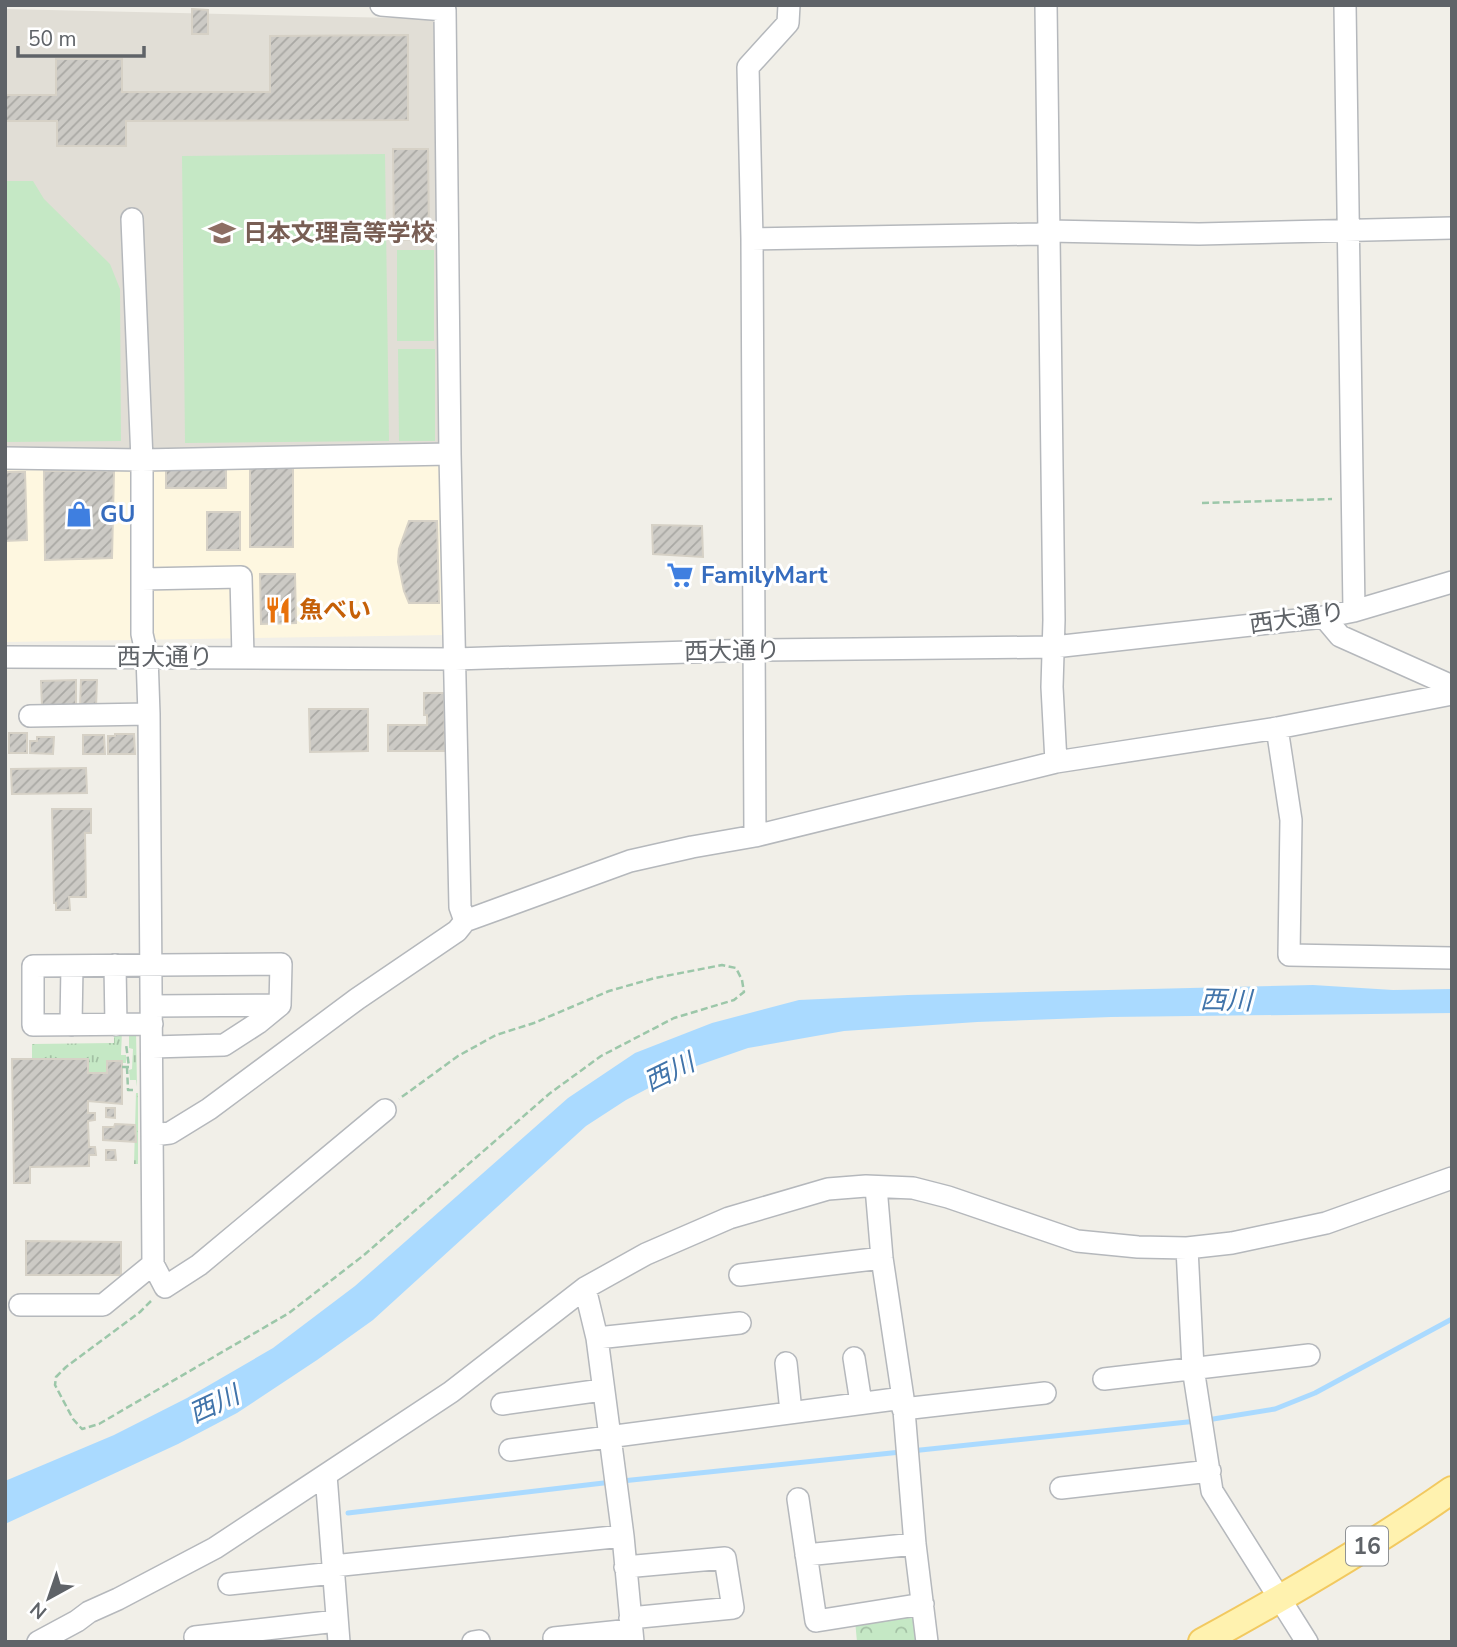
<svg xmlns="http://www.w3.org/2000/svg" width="1457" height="1647" viewBox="0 0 1457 1647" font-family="'Nunito Sans','Noto Sans JP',sans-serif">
  <defs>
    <pattern id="grass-tufts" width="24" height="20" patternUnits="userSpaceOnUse" patternTransform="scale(1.75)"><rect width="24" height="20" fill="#c5e8c5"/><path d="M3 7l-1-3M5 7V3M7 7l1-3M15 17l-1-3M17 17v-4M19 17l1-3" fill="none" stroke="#a3c0a4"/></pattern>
    <pattern id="forest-crowns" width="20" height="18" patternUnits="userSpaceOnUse" patternTransform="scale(1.75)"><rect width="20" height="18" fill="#c5e8c5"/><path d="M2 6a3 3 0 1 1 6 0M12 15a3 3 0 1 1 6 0" fill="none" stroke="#a3c0a4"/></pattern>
    <pattern id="building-hatch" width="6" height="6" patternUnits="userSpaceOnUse" patternTransform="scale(1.75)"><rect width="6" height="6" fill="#cccac5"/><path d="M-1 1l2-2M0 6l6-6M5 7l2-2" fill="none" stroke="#a9a8a4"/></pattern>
  </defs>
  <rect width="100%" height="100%" fill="#f1efe8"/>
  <!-- commercial -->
  <path fill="#fef7e0" d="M5,458H444L446,635L5,642Z"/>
  <!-- education -->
  <path fill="#e1ded6" d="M5,9L439,19L440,448L5,451Z"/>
  <!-- grass -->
  <path fill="url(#grass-tufts)" d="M114,1031H122L121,1055H126V1063H122V1061H107V1073H88L87,1059H32V1044L114,1043Z
    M129,1031H136L137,1087L136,1080H130L129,1070L132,1069L133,1049L129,1048Z
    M136,1093H138V1164H134Z"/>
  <!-- forest -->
  <path fill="url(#forest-crowns)" d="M915,1616L918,1638L915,1642H857L855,1620Z"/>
  <!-- pitch -->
  <path fill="#c5e8c5" d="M385,154L389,441L185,443L182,156Z
    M5,181H33L44,199L110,264L120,289L121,441L5,442Z
    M397,250H434V341H397Z
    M398,349H435V441H399Z"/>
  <!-- water -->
  <path fill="#aadaff" d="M1313,985L1393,990L1452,989V1013L1111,1017L977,1022L844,1031L748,1048L679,1072L626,1100L586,1126L373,1320L317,1360L237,1413L178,1444L5,1524V1481L114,1435L187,1398L273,1348L355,1286L568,1098L635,1053L712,1023L799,1000L908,995Z"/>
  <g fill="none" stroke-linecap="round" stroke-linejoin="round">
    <!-- stream -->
    <path stroke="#aadaff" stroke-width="5" d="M1207,1420L1275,1409L1315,1393L1452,1319
      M911,1451L1197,1421
      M622,1481L901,1452
      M348,1513L612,1482"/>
  </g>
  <!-- building -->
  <path fill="url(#building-hatch)" stroke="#d6d1c6" stroke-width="2" d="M192,9L208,10V34H192Z
    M408,35V120L126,121V146H57V121H5V95H56V59H122V92H270V36Z
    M393,149H428L429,239L394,240Z
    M250,464L293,465V547H250Z
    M226,467V488H166V468Z
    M44,471H114L112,558L45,560Z
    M5,472H25L27,540L5,541Z
    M207,512H240V550H207Z
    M409,521H437L439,603H409L404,591L398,562L399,549Z
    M652,525L702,526L703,557L653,554Z
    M260,574H295L296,623L261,624Z
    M76,680V707H42L41,681Z
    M81,680H97L96,707H80Z
    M424,693H444L445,751H388V725H427V715H424Z
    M309,709H368V751L310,752Z
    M9,733H27V753H9Z
    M115,734H134L135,754H108V736H115Z
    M83,735H104L105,754H83Z
    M37,737H54L53,754L30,753V741H37Z
    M86,768L87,793L12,794L11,769Z
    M52,809H91V833H85L86,897H69L70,910H56V903H54Z
    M12,1059H88V1073H107V1061H122V1104L88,1101V1113H95V1120L88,1121L89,1147H95L96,1155H89V1166L30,1167V1183H14Z
    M106,1108H115V1118L106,1117Z
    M115,1124L135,1125L136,1142L103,1140V1127H114Z
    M106,1150H115L116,1160H106Z
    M26,1241L121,1242V1275H26Z"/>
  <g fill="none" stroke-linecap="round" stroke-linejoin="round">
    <!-- minor casing -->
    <g stroke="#b5b8bc" stroke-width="24">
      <path id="minor" d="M381,5L445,10L450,454L460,907L465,921
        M1046,5L1054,620L1052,687L1056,762
        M1345,5L1354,611
        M132,219L142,460V634L147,656L149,714L153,1264L165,1287L199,1265L385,1110
        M752,239L1039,234L1049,231L1199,234L1452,228
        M5,458L142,460L450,454
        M142,579L241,577L243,657
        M1324,617L1340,636L1452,686
        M5,657L455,659L755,650L1054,647L1324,617L1354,611L1452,582
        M30,716L149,714
        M1277,728L1291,820L1289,955L1452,958
        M755,836L752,239L748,67L788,23L789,5
        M115,965L116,1025
        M152,1006L280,1005L281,964L33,966V1025L152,1024
        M71,1025L72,966
        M152,1047L224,1045L258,1023L280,1005
        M153,1135L170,1133L209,1109L357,999L457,931L465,921L630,861L692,847L755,836L1056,762L1277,728L1452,694
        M876,1187L882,1258L903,1398L915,1544L927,1642
        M1187,1248L1193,1368L1212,1491L1307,1642
        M740,1275L882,1258
        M585,1288L597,1338L623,1536L633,1642
        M20,1305H103L153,1264
        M597,1338L740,1323
        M854,1358L861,1403
        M786,1363L791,1412
        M1104,1379L1309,1355
        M502,1404L602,1390
        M903,1409L1045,1393
        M510,1450L903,1398
        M326,1475L339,1642
        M1061,1488L1210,1471
        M798,1499L816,1621L923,1604
        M806,1555L915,1544
        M333,1566L623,1536
        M625,1567L725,1558L733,1608L630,1618
        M229,1584L334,1573
        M195,1637L337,1621
        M554,1638L631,1630
        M38,1642L77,1621L89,1612L118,1599L215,1548L451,1392L585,1288L646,1254L729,1218L828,1189L866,1186L913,1188L948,1197L1077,1241L1138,1247L1187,1248L1232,1243L1326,1223L1452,1178
        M473,1642L479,1641"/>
    </g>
    <!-- major casing -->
    <g stroke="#f2c960" stroke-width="30">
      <path id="major" d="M1202,1642C1288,1595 1372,1546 1452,1490"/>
    </g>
    <!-- path -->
    <path stroke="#9cc7a9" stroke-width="2.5" stroke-dasharray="7 3.5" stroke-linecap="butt" d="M1202,503L1332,499
      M122,1067H129L126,1044
      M127,1067L128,1090H133
      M151,1301L140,1312L66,1367L56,1377L55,1385L73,1419L82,1429L99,1424L289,1313L364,1255L549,1094L601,1056L674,1018L734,1000L744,992L742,980L736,968L722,965L655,978L609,991L534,1023L496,1035L458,1056L399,1099"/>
    <!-- minor -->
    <use href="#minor" stroke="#fff" stroke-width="21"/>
    <!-- major -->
    <use href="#major" stroke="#fff2af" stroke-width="26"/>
  </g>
  <!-- icons -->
  <defs>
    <g id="school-bare" transform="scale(2.1)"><path d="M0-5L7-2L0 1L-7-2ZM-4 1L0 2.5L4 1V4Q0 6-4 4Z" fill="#8d6e63" stroke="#fff" stroke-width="2.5" paint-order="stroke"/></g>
    <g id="shop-bare" transform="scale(2.1)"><path d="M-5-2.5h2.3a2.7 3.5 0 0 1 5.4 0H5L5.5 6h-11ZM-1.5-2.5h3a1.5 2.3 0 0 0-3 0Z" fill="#3f7fe0" stroke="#fff" stroke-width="2.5" paint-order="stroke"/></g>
    <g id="supermarket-bare" transform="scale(2.1)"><path d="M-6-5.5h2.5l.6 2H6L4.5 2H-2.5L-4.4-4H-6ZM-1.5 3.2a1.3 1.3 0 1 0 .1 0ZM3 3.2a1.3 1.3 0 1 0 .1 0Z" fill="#3f7fe0" stroke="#fff" stroke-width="2.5" paint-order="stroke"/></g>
    <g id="restaurant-bare" transform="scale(2.1)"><path d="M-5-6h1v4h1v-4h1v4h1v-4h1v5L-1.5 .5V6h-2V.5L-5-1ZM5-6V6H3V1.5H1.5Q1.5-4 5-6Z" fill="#e8710a" stroke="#fff" stroke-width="2.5" paint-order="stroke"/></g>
  </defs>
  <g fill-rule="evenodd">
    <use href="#school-bare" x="222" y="233"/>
    <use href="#shop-bare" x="79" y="514"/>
    <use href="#supermarket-bare" x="680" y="575"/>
    <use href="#restaurant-bare" x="278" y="610"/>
  </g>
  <g text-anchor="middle" stroke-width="6" stroke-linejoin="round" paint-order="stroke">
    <!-- shield labels -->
    <rect fill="#fff" stroke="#8f9295" stroke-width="2" x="1346" y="1526.5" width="42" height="39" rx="5"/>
    <g font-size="23" font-weight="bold" fill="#5f6368">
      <text x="1367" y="1554">16</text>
    </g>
    <!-- education labels -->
    <g font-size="24" font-weight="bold" fill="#785e54" stroke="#fff" text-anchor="start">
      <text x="243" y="241">日本文理高等学校</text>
    </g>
    <!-- shop labels -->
    <g font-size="24" font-weight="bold" fill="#366cbe" stroke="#fff" text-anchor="start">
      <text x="100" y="522">GU</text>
      <text x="701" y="583">FamilyMart</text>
    </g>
    <!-- food labels -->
    <g font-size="24" font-weight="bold" fill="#c56008" stroke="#fff" text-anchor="start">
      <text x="299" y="618">魚べい</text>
    </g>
    <!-- street labels -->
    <g font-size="24" fill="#5f6368" stroke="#fff">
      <text transform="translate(1297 618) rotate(-8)" y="8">西大通り</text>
      <text transform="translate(732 651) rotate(-1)" y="8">西大通り</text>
      <text x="165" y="665">西大通り</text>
    </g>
    <!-- water labels -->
    <g font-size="26" font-style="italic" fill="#4174aa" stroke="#fff">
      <text transform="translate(1226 1000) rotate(1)" y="9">西川</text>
      <text transform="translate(669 1072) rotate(-26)" y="9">西川</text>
      <text transform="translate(214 1404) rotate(-25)" y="9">西川</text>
    </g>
  </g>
  <!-- border -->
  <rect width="1457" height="1647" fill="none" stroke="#5f6368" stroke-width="14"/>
  <!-- north arrow -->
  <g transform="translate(49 1598) rotate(220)" stroke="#ffffff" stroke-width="5" paint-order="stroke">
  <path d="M0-5L12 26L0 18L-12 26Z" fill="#5f6368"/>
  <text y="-10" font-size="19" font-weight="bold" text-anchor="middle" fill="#5f6368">N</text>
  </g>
  <!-- scale -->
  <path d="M18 46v10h126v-10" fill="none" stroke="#5f6368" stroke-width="3.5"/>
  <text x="28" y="46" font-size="21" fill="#5f6368" stroke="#ffffff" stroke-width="5" paint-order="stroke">50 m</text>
</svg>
